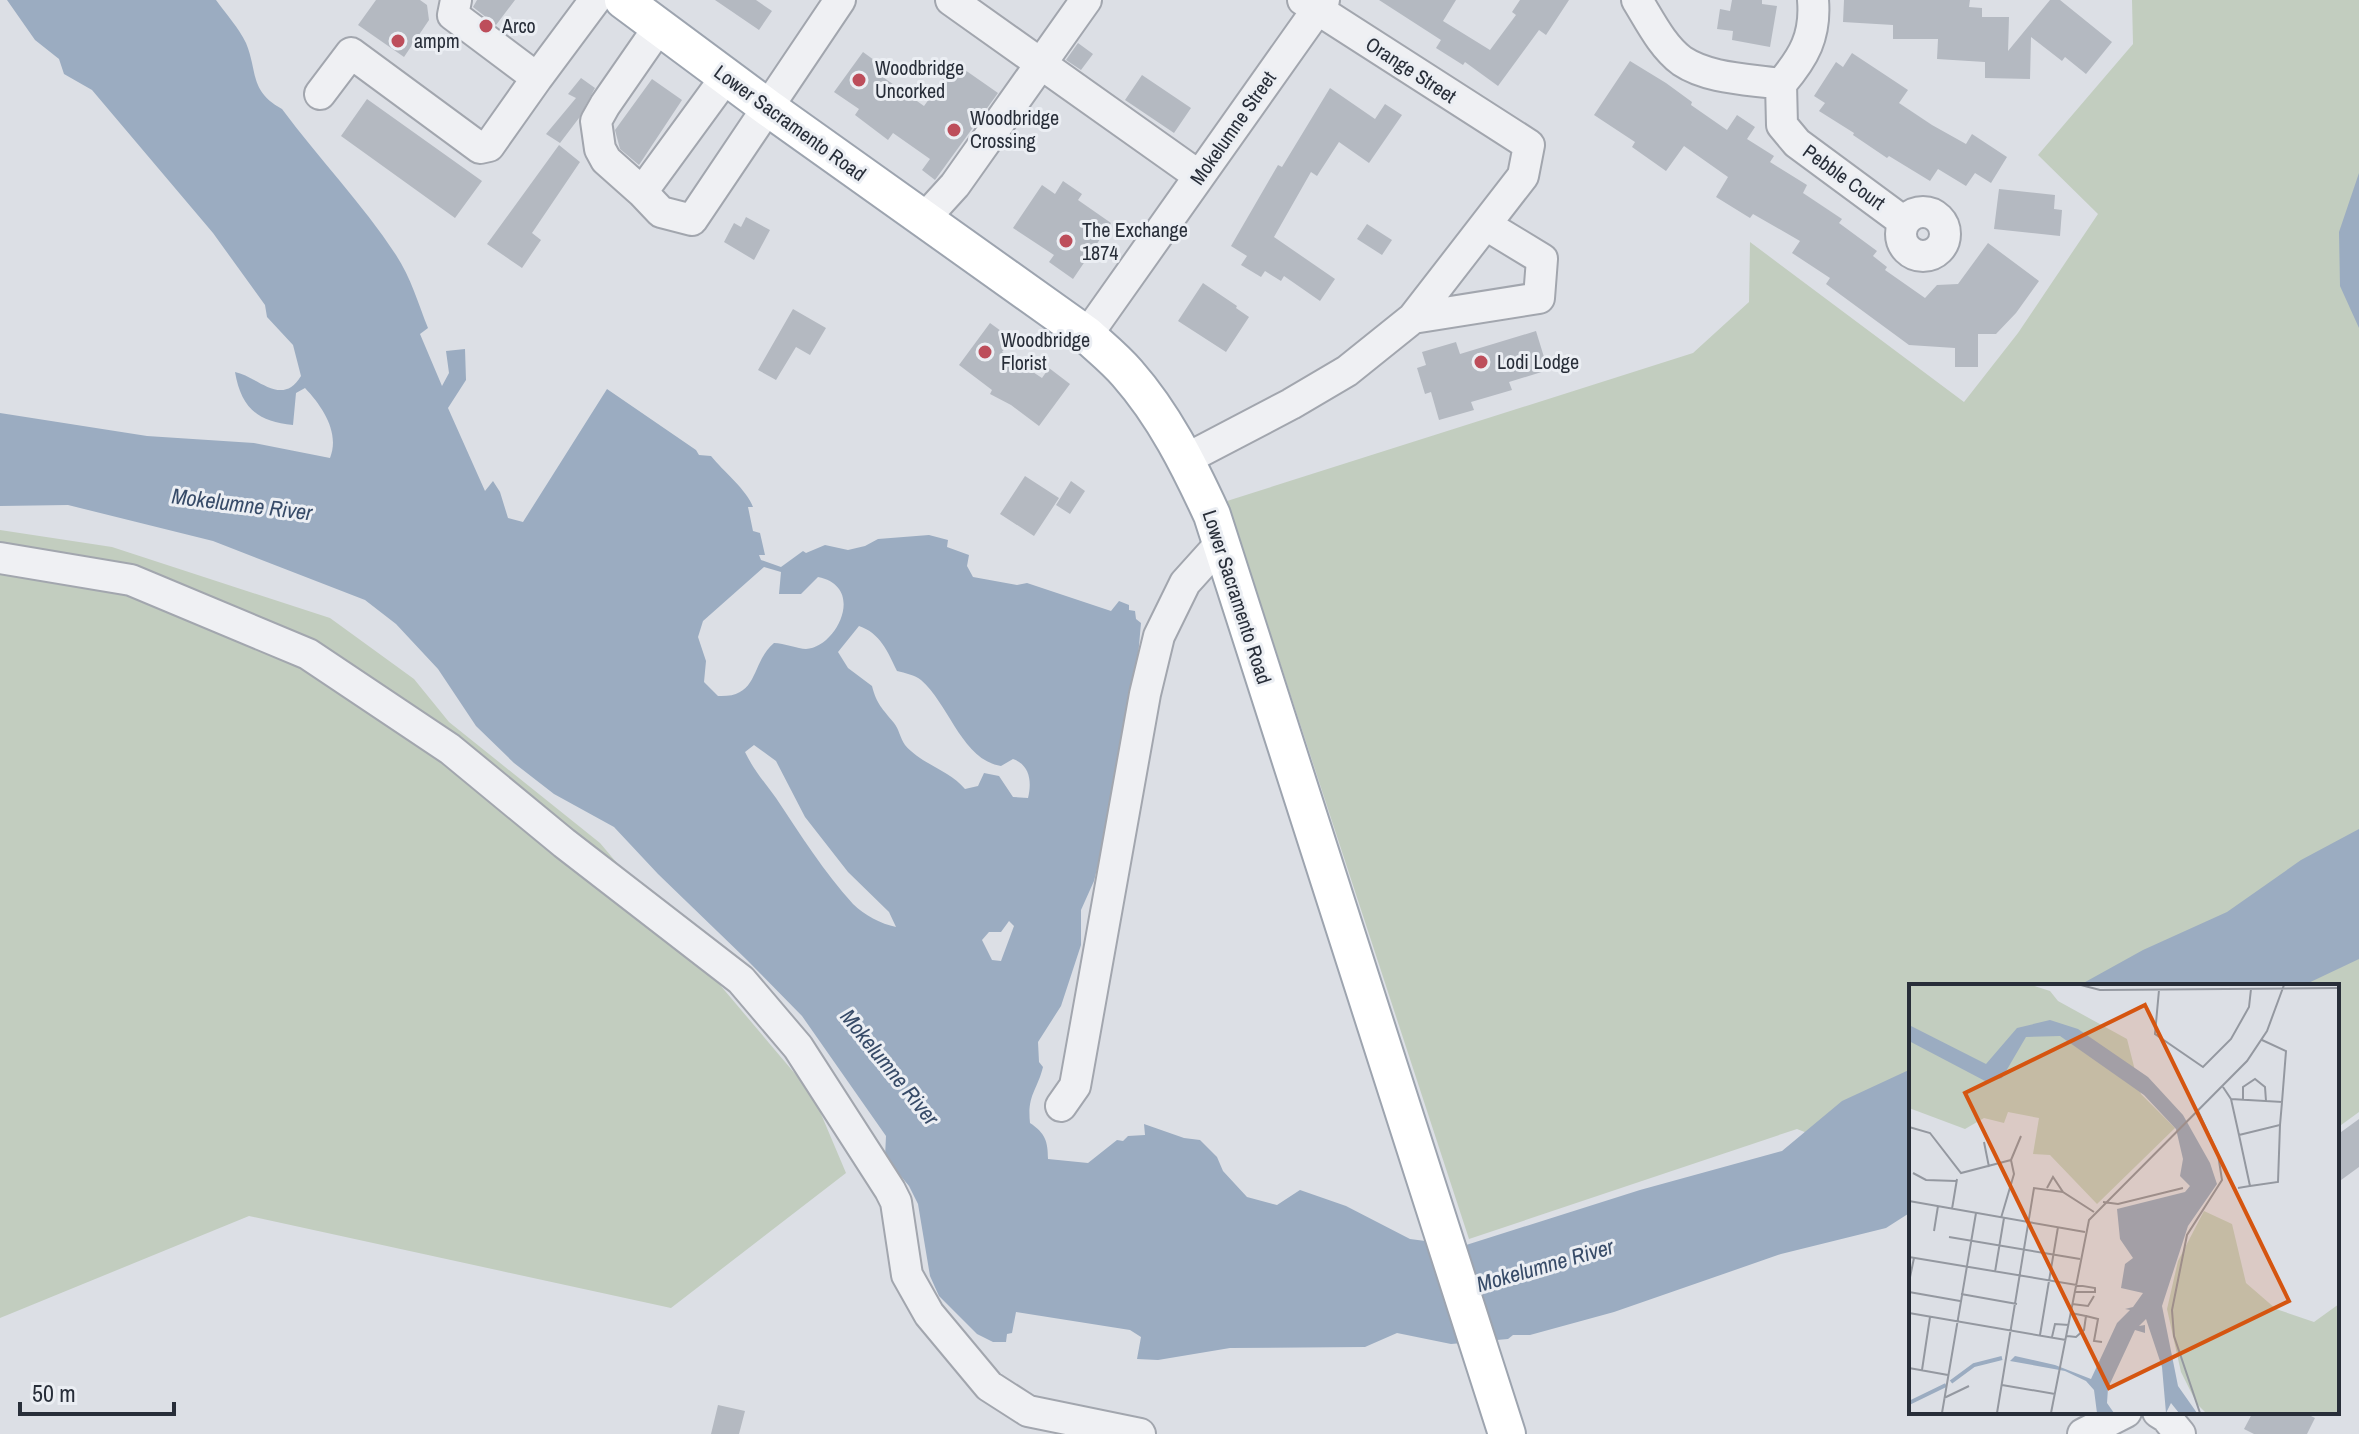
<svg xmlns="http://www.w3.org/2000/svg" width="2359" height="1434" viewBox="0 0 2359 1434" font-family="'Archivo Narrow',sans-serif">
  <rect width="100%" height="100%" fill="#dcdfe5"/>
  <!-- green -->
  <path fill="#c2cdbf" d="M2132,0H2359V1112L2337,1128V986H1911V1174L1797,1129L1469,1239L1227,501L1693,353L1749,302L1750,242L1964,402L2018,333L2098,214L2038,155L2133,44Z
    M0,530L112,547L330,618L414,679L449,722L600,843L813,1095L846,1173L671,1308L249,1216L0,1318Z"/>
  <!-- water -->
  <path fill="#9bacc1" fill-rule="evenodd" d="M7,0H216C226,14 239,28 246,43C258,72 249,91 282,109C319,159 362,203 396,255C411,278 418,303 428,328L420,334L442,386L449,373L446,351L465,349L466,380L448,408L485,491L493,481L500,492L508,518L523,522L607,389L696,450L699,455L711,456C723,471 747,490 753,507H748L753,531L760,533L765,555H759L761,560L781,567L803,551L806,553L825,545L848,550L865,546L878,539L929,535L948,540L947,547L969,555L967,566L973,577L1017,585L1027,583L1111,611L1119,601L1129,605V610L1135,611L1136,619L1141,623L1136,679L1102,849L1094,881L1081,910V945L1061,1006L1038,1042L1039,1062L1043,1067C1037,1091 1027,1095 1030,1123C1045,1133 1048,1141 1048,1159L1088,1163L1117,1140L1123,1141L1128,1136L1145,1135L1144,1124L1184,1138L1200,1140L1217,1157L1223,1171L1247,1197L1277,1205L1300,1190L1346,1206L1410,1239L1463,1246L1640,1190L1782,1151L1842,1101L1911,1069V1212L1886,1228L1781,1254L1614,1312L1530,1335H1513L1508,1339L1451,1344L1397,1333L1365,1347L1230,1348L1158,1360L1137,1359L1141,1337L1130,1330L1016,1312L1012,1333L1007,1334L1006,1342H993L977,1334L939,1296L930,1276L918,1204L909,1186L885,1157L886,1136L802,1016L747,960L658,874L614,827L554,794L514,763L476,726L438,669L396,624L365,600L213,541L68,505L0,506V413L147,436L254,443L330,458C340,433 323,407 305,388L296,393L293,425C257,422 241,407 235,372C257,376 282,408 301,376L293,345L267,317L265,305L213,233L92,90L64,74L59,59L35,40ZM764,567L781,572L779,594H801L818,577C867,587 836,648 806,649C798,649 784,643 774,643C750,663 760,698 718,696L704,682L706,661L698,637L703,621ZM859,626C880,633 888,652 897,671C905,673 915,675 921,680C949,704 962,760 1001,766L1013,759C1030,765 1032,782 1028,798L1013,797L999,776L984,773L978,786L965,789C949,770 921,764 905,745C900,738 899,729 894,723C882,708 877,705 872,686L848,668L838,652ZM754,745L776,761L805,817L848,872L889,912L896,927C881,924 864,915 853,904C824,872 800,834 776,798C765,783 753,769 745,752ZM1009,921L1014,926L1001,961L992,960L982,940L989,932H1001Z
    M2359,173V328L2340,286L2339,232Z
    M2359,829V959L2302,986H2078L2143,950L2227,912L2301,860Z"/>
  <!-- building -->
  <path fill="#b4b9c1" d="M376,0H420L427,5L429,20L404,57L358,25Z
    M477,0H515L496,25L473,7Z
    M715,0H756L772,11L759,30Z
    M1379,0H1456L1443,21L1490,50L1516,15L1512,12L1520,0H1569L1546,35L1539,30L1498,86L1465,62L1463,65L1436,48L1441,40Z
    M1732,0H1762V4L1777,6L1770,47L1732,40L1733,31L1717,29L1720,9L1730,11Z
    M1844,0H1970L1969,7L1982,8V17H2009L2008,51L2050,0H2060L2112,42L2086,74L2065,57L2062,61L2031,37L2030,79L1985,78V62L1937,59L1938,39H1893V25L1843,22Z
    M1078,43L1093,54L1081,70L1066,60Z
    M863,52L885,68L880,75L924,106L955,63L998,93L935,180L922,170L930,159L893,133L888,140L855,115L859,109L834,92Z
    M1852,53L1908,90L1899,103L1932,125L1966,144L1972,134L2007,157L1991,183L1975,173L1966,186L1938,169L1930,181L1889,156L1887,158L1853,135L1854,133L1819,111L1825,103L1814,96L1836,62L1843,67Z
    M1630,61L1666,83L1692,102L1691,105L1727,130L1737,115L1755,127L1747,139L1774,156L1770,162L1807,185L1803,193L1842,219L1839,223L1877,251L1873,256L1887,267L1885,270L1925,298L1937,285L1958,284L1988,243L2039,281L2016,313L1996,334H1978V367H1955V348L1909,345L1826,284L1830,278L1792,253L1800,241L1753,214L1750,218L1716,197L1728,177L1684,146L1666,171L1632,147L1635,142L1594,115Z
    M1142,75L1191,108L1174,133L1125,100Z
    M581,78L595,88L579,118L560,143L546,134L576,98L568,94Z
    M652,79L682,100L639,165L620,149L615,130Z
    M1330,88L1375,119L1385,104L1402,115L1369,163L1339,142L1317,176L1311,172L1274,237L1335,279L1320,301L1284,276L1281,281L1265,271L1261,277L1241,265L1247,256L1231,246L1278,165L1282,167Z
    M367,99L482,181L455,218L341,136Z
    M559,145L580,162L532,233L541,240L522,268L487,244Z
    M1063,181L1082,194L1078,200L1111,223L1073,279L1049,262L1054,255L1013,228L1042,185L1055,194Z
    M1999,189L2055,195L2054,209L2062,210L2060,236L1994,229Z
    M746,217L770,230L754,260L724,242L734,223L741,227Z
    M1367,224L1392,240L1382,255L1357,239Z
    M1203,283L1237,306L1236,308L1249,317L1226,352L1178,321Z
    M793,309L826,328L810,355L796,347L776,380L758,370Z
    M990,323L1012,339L1002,352L1042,378L1049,368L1070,384L1039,426L1011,405L990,394L992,390L959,365Z
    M1536,331L1548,370L1509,382L1512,390L1471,402L1474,410L1439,420L1431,392L1425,394L1417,368L1426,365L1422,352L1456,342L1460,354Z
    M1025,476L1059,498L1034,536L1000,514Z
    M1071,481L1085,491L1070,514L1056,505Z
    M2359,1119V1167L2337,1183V1135Z
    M718,1405L745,1411L739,1434H711Z
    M2253,1412H2303L2315,1418L2307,1434H2254L2244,1429Z"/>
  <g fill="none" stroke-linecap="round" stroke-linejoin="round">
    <!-- minor casing -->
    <g stroke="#a2a6ae" stroke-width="34">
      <path id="minor" d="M456,0L453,15L537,78L595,0
        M951,0L1199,176
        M1303,0L1529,145L1523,176L1413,318
        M1637,0C1650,21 1662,46 1682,61C1709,79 1749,79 1781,84
        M726,77L642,192L661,212L692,220L840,0
        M1781,84L1782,125L1797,143L1904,222
        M1781,84C1804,57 1816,36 1813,0
        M320,94L351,53L480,148L489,146L537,78
        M642,192L606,160L600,149L596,121L605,105L659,27
        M1901 234a22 22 0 1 1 44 0a22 22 0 1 1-44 0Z
        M924,219L955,185L1086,0
        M1087,335L1324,0
        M1186,459L1291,404L1347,371L1413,318L1539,298L1542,259L1486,225
        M0,558L131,580L308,654L450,749L564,843L741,980L798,1047L890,1190L896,1202L907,1275L929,1314L989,1386L1028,1411L1140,1434
        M1061,1106L1075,1086L1145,694L1159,636L1185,583L1221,543
        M2158,1412L2166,1417L2180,1434
        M2083,1434L2126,1412"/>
    </g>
    <!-- major casing -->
    <g stroke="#9da4af" stroke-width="40">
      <path id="major" d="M623,0L767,107L1087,335C1100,347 1115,359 1127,373C1164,415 1189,465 1212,515L1507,1434"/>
    </g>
    <!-- minor -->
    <use href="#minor" stroke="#eff0f3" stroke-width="30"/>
    <!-- major -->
    <use href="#major" stroke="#fff" stroke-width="36"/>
  </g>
  <!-- markers -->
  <g fill="#bd4e5b" stroke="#ebeef3" stroke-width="3">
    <circle cx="486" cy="26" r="8"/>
    <circle cx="398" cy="41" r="8"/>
    <circle cx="859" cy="80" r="8"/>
    <circle cx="954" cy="130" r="8"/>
    <circle cx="1066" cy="241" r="8"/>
    <circle cx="985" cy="352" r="8"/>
    <circle cx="1481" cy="362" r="8"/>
  </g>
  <g text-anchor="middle" stroke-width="6" stroke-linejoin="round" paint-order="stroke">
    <!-- poi labels -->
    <g font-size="20" fill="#282e39" stroke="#ebeef3" text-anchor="start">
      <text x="502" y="33">Arco</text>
      <text x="414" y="48">ampm</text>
      <text x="875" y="75">Woodbridge<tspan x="875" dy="23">Uncorked</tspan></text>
      <text x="970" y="125">Woodbridge<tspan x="970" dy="23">Crossing</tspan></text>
      <text x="1082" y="237">The Exchange<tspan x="1082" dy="23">1874</tspan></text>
      <text x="1001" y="347">Woodbridge<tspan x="1001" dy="23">Florist</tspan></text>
      <text x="1497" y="369">Lodi Lodge</text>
    </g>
    <!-- street labels -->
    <g font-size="20" fill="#282e39" stroke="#ebeef3">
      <text transform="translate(1411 70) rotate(33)" y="7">Orange Street</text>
      <text transform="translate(790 123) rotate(36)" y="7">Lower Sacramento Road</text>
      <text transform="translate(1233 128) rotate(-55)" y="7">Mokelumne Street</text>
      <text transform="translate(1844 177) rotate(36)" y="7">Pebble Court</text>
      <text transform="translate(1237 597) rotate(72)" y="7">Lower Sacramento Road</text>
    </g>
    <!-- water labels -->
    <g font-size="22" font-style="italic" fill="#374b68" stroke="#ebeef3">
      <text transform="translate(242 504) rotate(7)" y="8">Mokelumne River</text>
      <text transform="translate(890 1067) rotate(51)" y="8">Mokelumne River</text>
      <text transform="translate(1545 1265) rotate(-16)" y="8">Mokelumne River</text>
    </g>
  </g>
  <!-- overview -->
  <g transform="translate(1909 984)">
    <rect width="430" height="430" fill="#dcdfe5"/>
    <path d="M0,1H122L141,7L149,17L218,55L232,110L266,144L188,220L141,171L124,170L130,134L99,128L95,139L75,134L56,145L0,124ZM295,227L323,240L337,299L367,325L405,338L430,320V429H297L288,420L272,388L258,325L269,277Z" fill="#c2cdbf"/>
    <path d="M141,36L169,45L239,93L274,131L301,179L308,200L279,242L253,322L269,402L288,429H270L262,419L257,429L253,383L237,335L230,342L236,341V349L226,346L199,404L198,419L205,429H188L185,406L177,397L156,387L101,377L106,372L146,381L182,395L208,339L221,326L216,325L224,323L234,309L212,304L216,280L224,274L211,255L208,225L276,208L281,202L271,192L274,175L267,145L235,111L151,52L117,53L93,94L78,98L0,57V41L77,80L108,44Z" fill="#9bacc1"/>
    <path fill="none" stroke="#9bacc1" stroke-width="4" d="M42,398L65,381L93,374M0,419L37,401"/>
    <path fill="none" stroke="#9498a0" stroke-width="2" d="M172,1L191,6L430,4M250,6L246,50L294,83L322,55L340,23L342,5M314,103L322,115L373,118L377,67L353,56M322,115L330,151L371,141L373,118M334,116V103L346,95L356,103L357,117M289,127L309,170L313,196L278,251L263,326L265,352L291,429M0,143L21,149L52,189L102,176M75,158L80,183M102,176L112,152M4,189L17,196L47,197M341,202L369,198L371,141M138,204L144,193L154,208L185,228M329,204L341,202L330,151M0,217L176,248M194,218L209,220L274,204M43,225L48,195M92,234L105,190L102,176M25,247L29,222M40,253L171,275M0,273L186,304V308H166M86,288L95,234M0,298L5,274M0,308L51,317M52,310L108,320M163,320L179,322L185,312M0,329L157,356M177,332L189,335L185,357L193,358M131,351L149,243M158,352L167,353L175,346L177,332L162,329M143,353L146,340L160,341M0,384L39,391M13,386L21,333M93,401L146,410M35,414L60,402M33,429L67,229M88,429L125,204L154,208M142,429L180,236L338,77L358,47L375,1"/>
    <path fill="#d55510" fill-opacity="0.15" stroke="#d55510" stroke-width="4" d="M236,21L380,317L200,404L56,109Z"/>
    <rect width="430" height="430" fill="none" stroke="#282e39" stroke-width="4"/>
  </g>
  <!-- scale -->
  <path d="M20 1402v12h154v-12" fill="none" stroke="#282e39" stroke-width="4"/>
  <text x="32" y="1402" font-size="24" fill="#282e39" stroke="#ebeef3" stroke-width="6" paint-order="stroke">50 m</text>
</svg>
